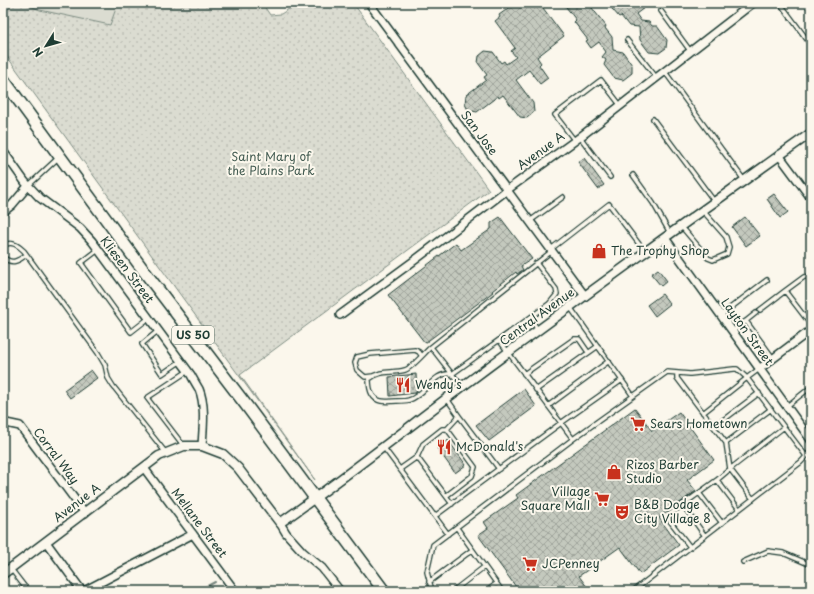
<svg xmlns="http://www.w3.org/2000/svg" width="814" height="594" viewBox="0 0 814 594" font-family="'Playpen Sans',sans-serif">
  <defs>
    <pattern id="grass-dots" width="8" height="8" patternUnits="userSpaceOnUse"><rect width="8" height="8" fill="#dbdcd1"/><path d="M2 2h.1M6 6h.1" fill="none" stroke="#bcbeb4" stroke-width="1.8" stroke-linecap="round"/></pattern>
    <pattern id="building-cross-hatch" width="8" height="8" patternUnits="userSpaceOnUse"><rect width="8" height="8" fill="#c4c9be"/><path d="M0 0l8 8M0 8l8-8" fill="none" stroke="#9fa49b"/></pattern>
  </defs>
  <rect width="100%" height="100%" fill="#fbf7ec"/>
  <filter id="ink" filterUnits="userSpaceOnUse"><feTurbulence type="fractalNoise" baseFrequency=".025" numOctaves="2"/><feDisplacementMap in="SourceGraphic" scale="8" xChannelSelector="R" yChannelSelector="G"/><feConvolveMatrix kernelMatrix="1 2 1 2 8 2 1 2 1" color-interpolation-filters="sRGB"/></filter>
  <g filter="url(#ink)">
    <!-- grass -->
    <path fill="url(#grass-dots)" stroke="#7d8c82" d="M3,3H262L270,15L281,14L298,3H353L489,190L240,375L315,480L3,51Z"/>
    <!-- pitch -->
    <path fill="#dbdcd1" stroke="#7d8c82" d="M23,3H118L110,25L40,10Z"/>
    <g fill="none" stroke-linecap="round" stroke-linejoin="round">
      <!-- stream -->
      <path stroke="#74847b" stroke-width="2" d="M198,591L215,582"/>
    </g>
    <!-- building -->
    <path fill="url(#building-cross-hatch)" stroke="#1f3d34" d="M516,3H537L539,5L540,4L564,36L537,57L541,63L539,65L548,78L540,84L529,70L516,80L533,103L534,112L527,118L520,117L503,95L499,98L498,96L477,112L468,110L465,104L466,95L486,80L484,77L487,75L478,63L479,56L485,51L493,52L501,63L504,61L506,64L516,57L511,51L515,48L495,21L500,17L499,15Z
      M563,3H590L593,7L592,8L606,26L605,28L612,37L613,50L623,52L632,65V73L623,80L614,78L604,65L606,60L602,57L606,52L599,42L591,48L586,41L588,40L574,22L576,20Z
      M607,3H641L644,8L636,14L641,21L649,22L652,26H657L667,40L666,48L659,53L649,52L640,40L639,27L629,26L621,16L619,17Z
      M584,158L604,185L598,189L578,162Z
      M774,194L788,212L780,218L767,199Z
      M500,217L532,259L521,266L523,270L517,274L516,272L492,291L493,292L425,343L388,295L456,243L461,250L491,229V223Z
      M745,217L760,236L746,246L732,227Z
      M658,269L667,281L661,286L651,274Z
      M662,294L670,304L655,316L647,305Z
      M91,370L97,378L70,398L64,390Z
      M416,374L417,392L415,393L390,396L389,377Z
      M524,389L536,406L489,441L476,425Z
      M635,408L652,431L679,412L714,460L687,480L696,491L659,518L679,545L640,574L620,547L579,576L590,591H510L516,587L478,535L488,528L484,522L518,498L516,495Z
      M448,440L466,465L455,473L437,448Z"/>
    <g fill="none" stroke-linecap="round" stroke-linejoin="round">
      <!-- service casing -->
      <g stroke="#1f3d34" stroke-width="6">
        <path id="service" d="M780,3L811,45
          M661,11L691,52
          M627,40L656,77
          M665,72L744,180
          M653,119L714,201
          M580,137L610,177
          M575,141L555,115L601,80L621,106
          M633,175L653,203L670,233
          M28,186L58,158
          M530,221L563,197
          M681,226L708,258L713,260L727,254L729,247L726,237L703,211
          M3,246C11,240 18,245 24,251L98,353L105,365L108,378L113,386L166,453
          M551,249L609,204L645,252
          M98,250L81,263L131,332L149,318
          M3,257C12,265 18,261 26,255
          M811,276L804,277L785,291L811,325
          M570,307L633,396
          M760,310L785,291
          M721,315L767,280
          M530,318L538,330
          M746,321L756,313
          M159,330L142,344L162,374L181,361
          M733,331L746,321L773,358
          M499,340L573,439
          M431,347L552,251
          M677,373V378L726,443L730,469L717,480
          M524,374L574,339H579L588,352
          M373,376L365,377L357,370L355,363L357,357L370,354L415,350L419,352L421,355
          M462,386L452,374C433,371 426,395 409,400C406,401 401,401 397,401C392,401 386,402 381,401C371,399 369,388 369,379C382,369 391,374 405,370C412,368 425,352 431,347L452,374L549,304L557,294L556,289L536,263
          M536,390L598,346
          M548,406L609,361
          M787,406L811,387
          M703,413L747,378L784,427L730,469L753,499
          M459,416L499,469
          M714,427L759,393
          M784,427L806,456
          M447,429L459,416L447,399
          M726,443L771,409
          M183,445L147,398L188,371
          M384,448L448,534
          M417,457L452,504
          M400,469L417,457L423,444L442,429H447L475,467L472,476L446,496
          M699,493L722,523
          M683,505L705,536
          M435,516L561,423L622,380
          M457,528L502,591
          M690,547L670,521V514L717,480L739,509
          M743,562L768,551L783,553L811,565
          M11,569L28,591
          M429,582L472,550
          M432,591L427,572L433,545L573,439L667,372L690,374L734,369H737L747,378L759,369
          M453,591L484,567
          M487,591L496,584
          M633,591L801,462L811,451"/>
      </g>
      <!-- minor casing -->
      <g stroke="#1f3d34" stroke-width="10">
        <path id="minor" d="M369,3L585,296
          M3,151L25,182L40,198L80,228L92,241L191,375C193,379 196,384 199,389C206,406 203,428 202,446
          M779,155L811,198
          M3,212L12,205L28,186
          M665,238L811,440
          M340,315L415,260L507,190L580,137L753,3
          M759,369L811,330
          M3,425L6,423L20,426L85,513
          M144,468L235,591
          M280,523L286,533L303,552L322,568L340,591
          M46,542L82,591
          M84,591L193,534
          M811,591V588"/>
      </g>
      <!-- tertiary casing -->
      <g stroke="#1f3d34" stroke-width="11">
        <path id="tertiary" d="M3,574L159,456L184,446H202L223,454L238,468L280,523C343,479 402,432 463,386C578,300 694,216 811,133"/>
      </g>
      <!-- trunk casing -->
      <g stroke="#1f3d34" stroke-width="14">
        <path id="trunk" d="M3,79L144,271L246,405L384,591"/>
      </g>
      <!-- service -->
      <use href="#service" stroke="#fbf7ec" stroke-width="3.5"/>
      <!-- minor -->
      <use href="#minor" stroke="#fbf7ec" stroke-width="7"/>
      <!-- tertiary -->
      <use href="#tertiary" stroke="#fbf7ec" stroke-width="8"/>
      <!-- trunk -->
      <use href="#trunk" stroke="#fbf7ec" stroke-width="11"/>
    </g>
  </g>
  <!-- icons -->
  <defs>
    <g id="shop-bare" transform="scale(1.2)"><path d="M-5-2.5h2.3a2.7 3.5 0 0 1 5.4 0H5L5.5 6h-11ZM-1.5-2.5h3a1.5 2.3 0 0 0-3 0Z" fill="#c8321e" stroke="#fbf7ec" stroke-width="2.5" paint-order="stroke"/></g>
    <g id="restaurant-bare" transform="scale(1.2)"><path d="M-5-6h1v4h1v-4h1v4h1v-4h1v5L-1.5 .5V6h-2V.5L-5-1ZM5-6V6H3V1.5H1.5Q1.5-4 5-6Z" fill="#c8321e" stroke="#fbf7ec" stroke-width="2.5" paint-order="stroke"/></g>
    <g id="supermarket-bare" transform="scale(1.2)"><path d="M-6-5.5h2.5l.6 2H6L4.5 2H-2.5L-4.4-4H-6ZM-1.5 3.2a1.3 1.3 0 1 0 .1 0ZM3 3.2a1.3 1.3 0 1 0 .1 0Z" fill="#c8321e" stroke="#fbf7ec" stroke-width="2.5" paint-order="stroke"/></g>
    <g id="theatre-bare" transform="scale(1.2)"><path d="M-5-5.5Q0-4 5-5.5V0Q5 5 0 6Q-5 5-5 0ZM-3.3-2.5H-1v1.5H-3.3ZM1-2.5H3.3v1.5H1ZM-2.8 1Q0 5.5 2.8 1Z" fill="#c8321e" stroke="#fbf7ec" stroke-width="2.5" paint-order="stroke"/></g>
  </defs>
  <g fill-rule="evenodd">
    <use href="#shop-bare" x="599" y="251"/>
    <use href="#restaurant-bare" x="403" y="385"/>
    <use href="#supermarket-bare" x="638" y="424"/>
    <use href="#restaurant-bare" x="444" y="447"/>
    <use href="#shop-bare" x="614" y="472"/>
    <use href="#supermarket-bare" x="602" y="499"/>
    <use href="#theatre-bare" x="622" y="512"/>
    <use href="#supermarket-bare" x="530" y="564"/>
  </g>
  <g text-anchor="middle" stroke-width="4" stroke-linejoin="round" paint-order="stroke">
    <!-- shield labels -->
    <rect fill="#fbf7ec" stroke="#61756b" stroke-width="1" x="172" y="326" width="42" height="18" rx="3"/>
    <g font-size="11" font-weight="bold" fill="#1f3d34">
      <text x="193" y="339">US 50</text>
    </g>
    <!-- street labels -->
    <g font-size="12" fill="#1f3d34" stroke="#fbf7ec">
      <text transform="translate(479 133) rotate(53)" y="4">San Jose</text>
      <text transform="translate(541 151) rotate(-36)" y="4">Avenue A</text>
      <text transform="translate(127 270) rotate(53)" y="4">Kliesen Street</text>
      <text transform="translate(537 317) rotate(-36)" y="4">Central Avenue</text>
      <text transform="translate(747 332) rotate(54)" y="4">Layton Street</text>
      <text transform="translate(56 456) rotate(53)" y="4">Corral Way</text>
      <text transform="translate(77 503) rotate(-37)" y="4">Avenue A</text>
      <text transform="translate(199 523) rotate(53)" y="4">Mellane Street</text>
    </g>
    <!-- park labels -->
    <g font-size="12" fill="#455d53" stroke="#fbf7ec">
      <text x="271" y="161">Saint Mary of<tspan x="271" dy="14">the Plains Park</tspan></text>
    </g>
    <!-- poi labels -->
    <g font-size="12" fill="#1f3d34" stroke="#fbf7ec" text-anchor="start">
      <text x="611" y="255">The Trophy Shop</text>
      <text x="415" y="389">Wendy's</text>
      <text x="650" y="428">Sears Hometown</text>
      <text x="456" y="451">McDonald's</text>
      <text x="626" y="469">Rizos Barber<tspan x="626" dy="14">Studio</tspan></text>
      <text x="590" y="496" text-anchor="end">Village<tspan x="590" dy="14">Square Mall</tspan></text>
      <text x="634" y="509">B&amp;B Dodge<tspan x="634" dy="14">City Village 8</tspan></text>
      <text x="542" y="568">JCPenney</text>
    </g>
  </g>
  <!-- margin -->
  <rect width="814" height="594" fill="none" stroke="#fbf7ec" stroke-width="16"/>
  <rect x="8" y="8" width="798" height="578" fill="none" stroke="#1f3d34" stroke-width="1.5" filter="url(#ink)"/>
  <!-- north arrow -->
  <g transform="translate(46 46) rotate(233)" stroke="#fbf7ec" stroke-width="3" paint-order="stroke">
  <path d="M0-3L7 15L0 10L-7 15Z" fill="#1f3d34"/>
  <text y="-6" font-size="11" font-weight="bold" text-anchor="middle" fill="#1f3d34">N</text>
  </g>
</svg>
